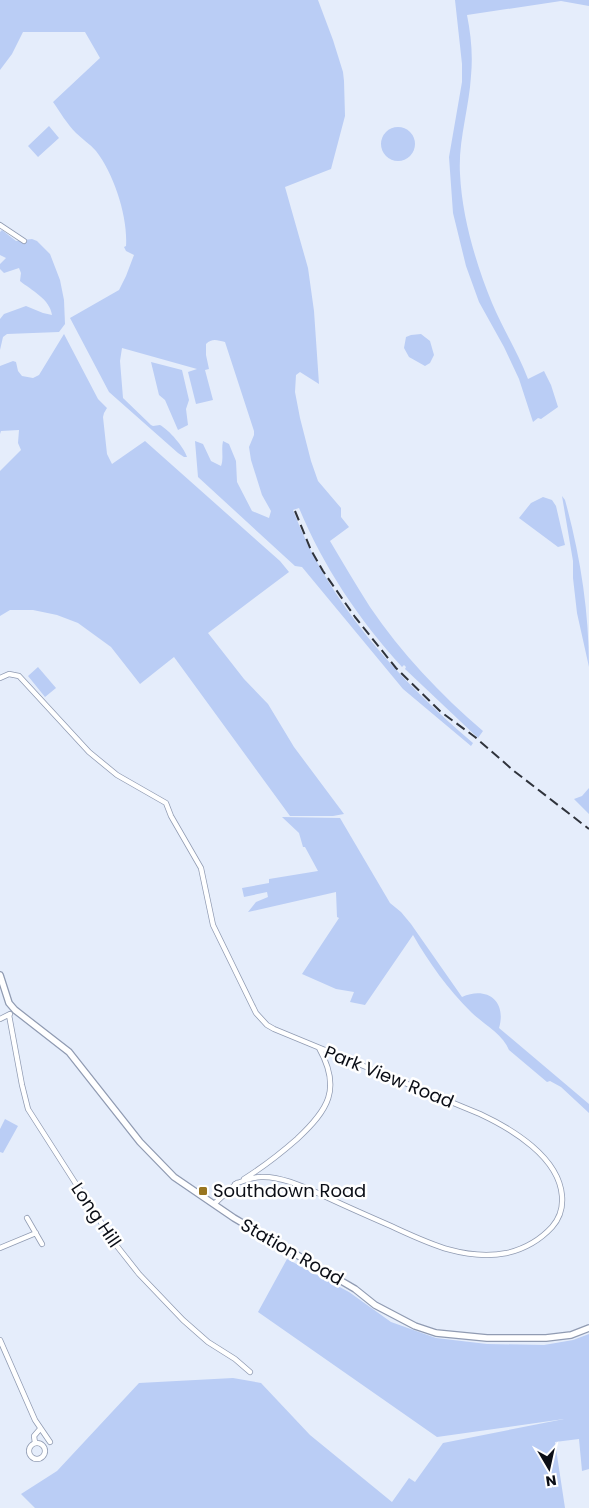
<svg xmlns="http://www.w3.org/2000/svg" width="589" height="1508" viewBox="0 0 589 1508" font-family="Poppins,sans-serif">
  <rect width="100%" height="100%" fill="#e5edfb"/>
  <!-- green -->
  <path fill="#bacdf5" d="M0,0H318L333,40L343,72L344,81L345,116L331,169L285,187L308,268L314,311L319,384L300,372L296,375L295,392L300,418L311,461L318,481L341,508V517L349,527L330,541C343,563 356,585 370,607C401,653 441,695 483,731L478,738L405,669L406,667L404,665L402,667C359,620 323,566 299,508L293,510C328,603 399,680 473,743L471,746L403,689L302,567L295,566L198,477L195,441L203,444L211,461L221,466C224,458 221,450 223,441L229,444L236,461L237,482L252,511L269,518L271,511L262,495L251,460L249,447L254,435V431L225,342C217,340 212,338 206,344V355L209,369L205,370L213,400L196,404L188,372L197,369L122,348L120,361L123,398L151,425L153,426L160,425C169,430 184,447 187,457H184L178,453L109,392L70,318L119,290L126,276L134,255L126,251L124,247L126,246C128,217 114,174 96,151C90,144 82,139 76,133C67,124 60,112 53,102L100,58L85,32H23L12,54L0,70Z
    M455,0H589V6L561,1L467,15C471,35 473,55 471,76C469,109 458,141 460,174C462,217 476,264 492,303C503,329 518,353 528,379L544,371L551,385L558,407L541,419L538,418L533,422L519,379L504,347L479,302L466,266L453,213L449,157L462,82V64Z
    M49,126L59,138L38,157L28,146Z
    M381 144a17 17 0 1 1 34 0a17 17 0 1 1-34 0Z
    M2,230L16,241L32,239L37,241L50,254L60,280L64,300L65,324L59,332L7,334L3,337L0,350V319L4,314L26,306L43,313L52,315C50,299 31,290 20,281L21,273L19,268L4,273L0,269V264L6,258L0,255V232Z
    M64,334L98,399L107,408L104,413L103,417L107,454L112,464L145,441L280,561L289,572L208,633L244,679L268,704L294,747L344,814L333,816H290L174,657L140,684L111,647L78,623L57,615L33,610H10L0,616V471L21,450L18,443L19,430L1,431L0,434V366L13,361L16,362L18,371L22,376L33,378L39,375Z
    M421,334L430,341L434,355L430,363L425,366L409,357L404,348L406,337L411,335Z
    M151,362L182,370L189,400L186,409L188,425L178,430L165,400L159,395Z
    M562,496L565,500C580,554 589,611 589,667L577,613L573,578V561Z
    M543,497L552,500L556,506L565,545L558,547L519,518L531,503Z
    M38,667L56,688L45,697L28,676Z
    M589,788V814L574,799L582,796Z
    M282,817L340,818L390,903L401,912L411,924L462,997C487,986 507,1001 499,1028L589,1104V1113L561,1087L550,1081L547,1082L509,1050C503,1034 483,1024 471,1012C448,989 429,963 413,935L365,1005L350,1002L354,992L336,989L302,974L339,918L337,917L336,892L248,912L256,902L268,897L267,892L244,897L242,888L269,883V879L318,871L305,847H303L299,833Z
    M5,1119L18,1126L3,1153L0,1152V1129Z
    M287,1259L349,1292L391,1322L436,1338L487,1344L544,1345L573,1340L589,1334V1469L582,1471L579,1439L555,1442L565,1508H35L21,1494L57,1471L139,1383L233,1378L261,1383L310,1435L392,1502L409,1478L415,1482L443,1443L564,1419L437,1437L258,1312Z"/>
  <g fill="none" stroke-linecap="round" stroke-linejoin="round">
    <!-- minor casing -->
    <g stroke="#909bb2" stroke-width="6">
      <path id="minor" d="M0,225L24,241
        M0,678L9,674L19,676L89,752L117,775L166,803L171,816L201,868L213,925L256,1013L267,1025L274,1029L480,1114C512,1129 559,1157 562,1196C563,1208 560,1218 552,1227C540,1240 524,1249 507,1253C464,1261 428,1243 391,1226C368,1216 345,1206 322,1195C304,1187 281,1176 261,1177C252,1177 243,1181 235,1184
        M9,1015L22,1085L28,1109L76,1184L89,1202L109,1236L139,1274L183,1320L208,1342L235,1359L250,1372
        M0,1019L10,1014
        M244,1179C263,1167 280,1154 297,1139C328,1110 342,1089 319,1048
        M214,1204L237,1183
        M27,1218L42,1244
        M0,1248L36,1233
        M0,1340L35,1420L50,1442
        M35,1443L34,1436L40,1429
        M29 1451a8 8 0 1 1 16 0a8 8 0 1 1-16 0Z"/>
    </g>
    <!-- tertiary casing -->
    <g stroke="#909bb2" stroke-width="8">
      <path id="tertiary" d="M0,975L9,1003L15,1010L69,1052L140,1142L174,1177L234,1218L355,1289L375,1305L415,1326L436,1333L487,1338H546L571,1335L589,1328"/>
    </g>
    <!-- minor -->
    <use href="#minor" stroke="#fff" stroke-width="4.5"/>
    <!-- tertiary -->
    <use href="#tertiary" stroke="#fff" stroke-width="5.5"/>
    <!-- rail -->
    <path stroke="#2f333c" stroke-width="2" stroke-dasharray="10 5" stroke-linecap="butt" d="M295,511L311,550L323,571L355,617L396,668L441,712L475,737L514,771L589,829"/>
  </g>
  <!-- markers -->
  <rect fill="#997620" stroke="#fff" stroke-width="2" x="198" y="1186" width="10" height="10" rx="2.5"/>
  <g text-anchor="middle" stroke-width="5" stroke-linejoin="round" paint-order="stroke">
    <!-- street labels -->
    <g font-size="18" fill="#0b0e16" stroke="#fff">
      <text transform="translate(389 1077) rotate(22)" y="6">Park View Road</text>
      <text transform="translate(96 1215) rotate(56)" y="6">Long Hill</text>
      <text transform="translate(292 1252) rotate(30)" y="6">Station Road</text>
    </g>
    <!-- poi labels -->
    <g font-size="18" fill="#0b0e16" stroke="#fff" text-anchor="start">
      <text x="213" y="1197">Southdown Road</text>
    </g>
  </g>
  <!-- north arrow -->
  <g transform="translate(549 1468) rotate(171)" stroke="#ffffff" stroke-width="4" paint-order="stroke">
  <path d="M0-4L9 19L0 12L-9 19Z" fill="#0b0e16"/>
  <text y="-8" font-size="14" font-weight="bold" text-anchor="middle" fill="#0b0e16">N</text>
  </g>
</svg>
